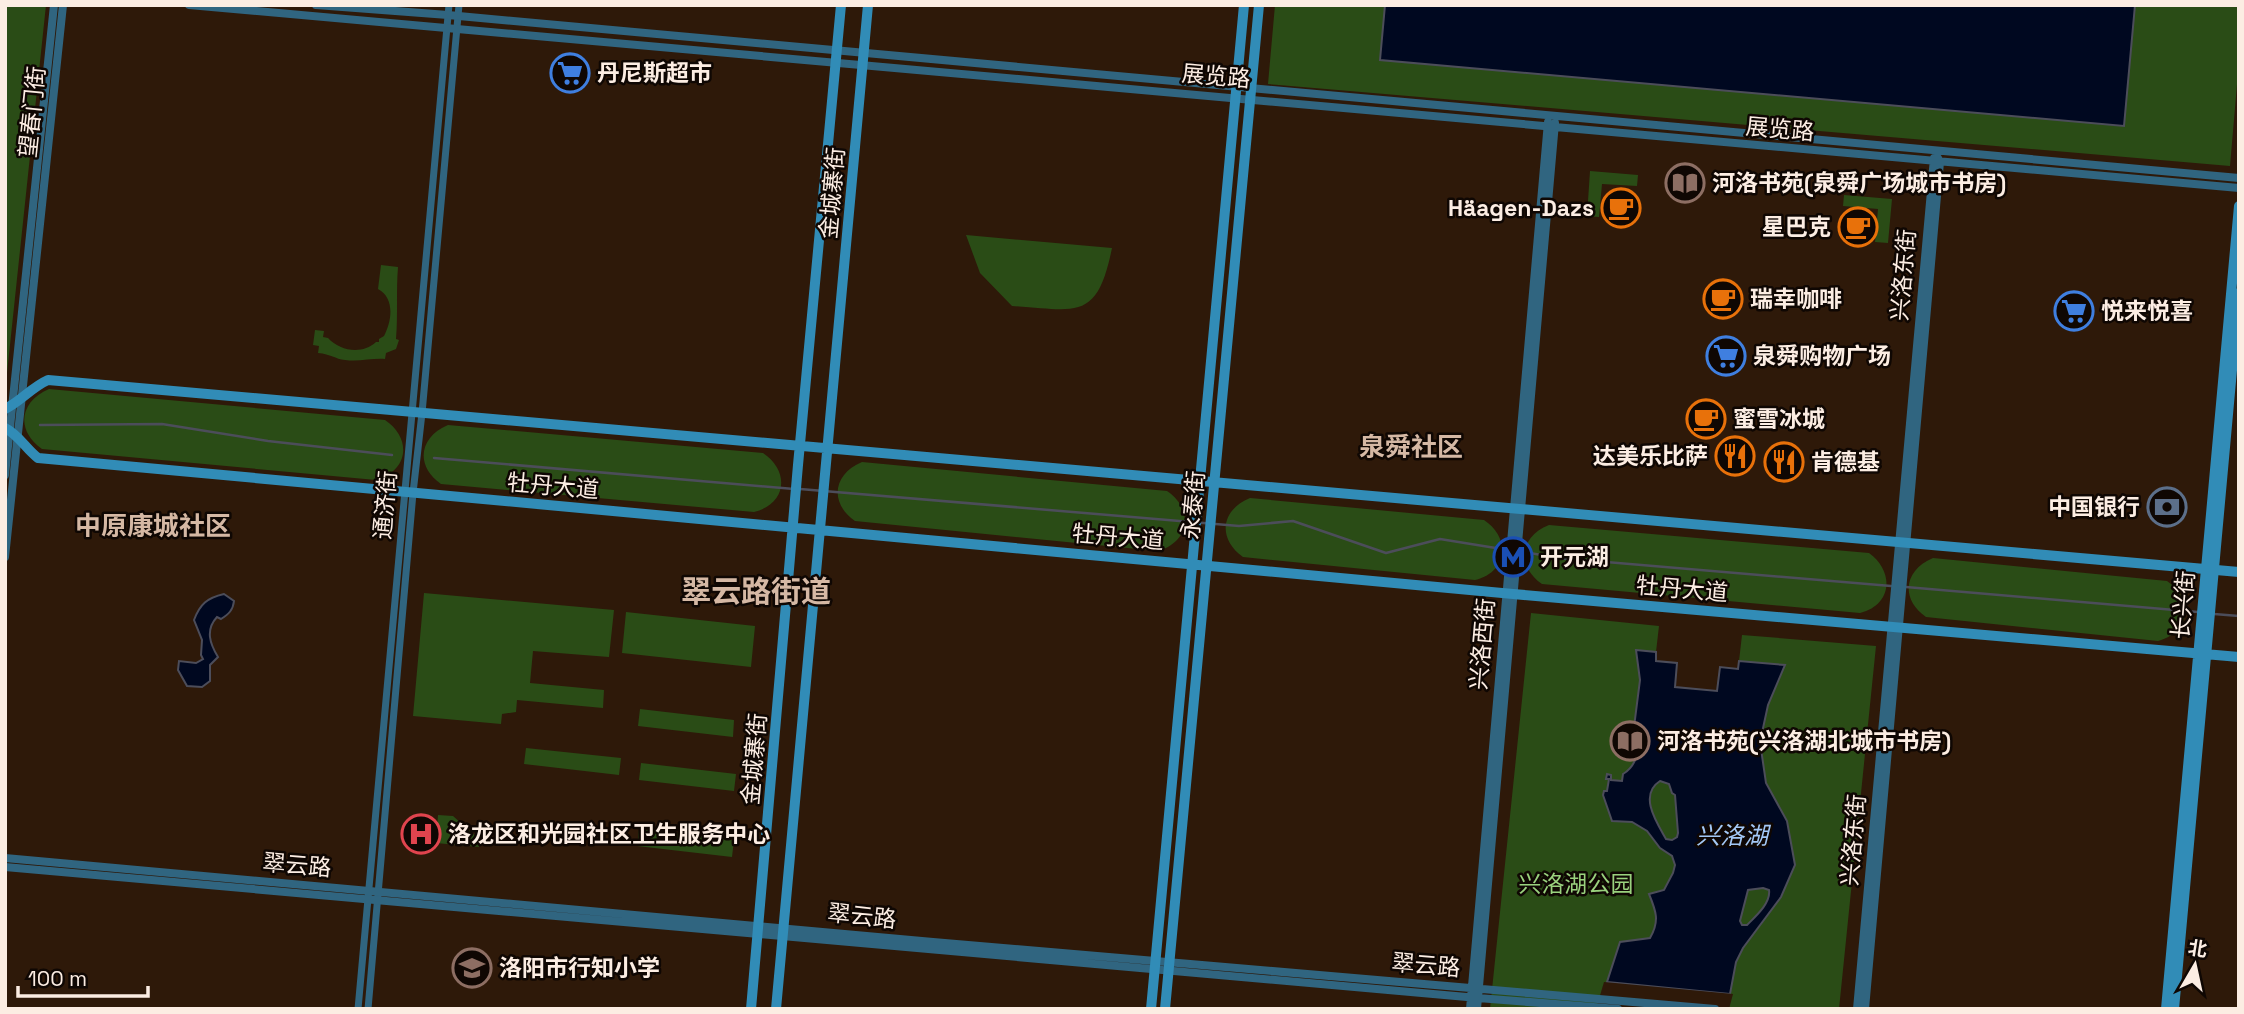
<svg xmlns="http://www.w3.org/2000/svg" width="2244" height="1014" viewBox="0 0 2244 1014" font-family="'Space Grotesk','Noto Sans SC',sans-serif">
  <rect width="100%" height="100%" fill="#2e1909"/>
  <!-- green -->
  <path fill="#2a4c16" d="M5,5H46L5,392Z
    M1275,5H1385L1380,60L2124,126L2135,5H2239V61L2230,166L1268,84Z
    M1590,171L1638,175L1637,186L1602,184L1599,217L1587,216Z
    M1844,195L1892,199L1888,243L1875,242L1878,209L1843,206Z
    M966,235L1112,248C1097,322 1077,310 1012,306L980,273Z
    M381,265L398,267C396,291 398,314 396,339L399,340L396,349L386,353L385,359C372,358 359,362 345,360C335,359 331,354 318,353L319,346L313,345L315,330L324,331L323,337L328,338C340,351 362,355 376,342H379V339L384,336C392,321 395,298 378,289Z
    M49,389L385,420C412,438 409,471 376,480L42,449C15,430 20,401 49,389Z
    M448,425L763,453C790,471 787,504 754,512L441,484C415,466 419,437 448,425Z
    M862,462L1167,491C1194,509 1190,542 1158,551L855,521C829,503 833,474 862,462Z
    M1250,498L1484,520C1511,538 1508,572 1475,580L1243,557C1217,538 1221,510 1250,498Z
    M1549,525L1869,553C1895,572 1892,605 1860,613L1542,584C1516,566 1520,536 1549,525Z
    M1933,558L2167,581C2194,599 2191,632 2158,641L1926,617C1900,599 1904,570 1933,558Z
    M424,593L614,610L609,657L533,651L530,683L604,690L603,708L517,700L516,712L502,714L501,724L413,716Z
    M626,612L755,626L751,667L622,653Z
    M1531,613L1659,626L1656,652L1637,650L1640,680L1634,726L1640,737L1634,765L1622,781L1609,779L1607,791L1603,794L1612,821L1632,822L1647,831L1660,848L1672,856L1675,865L1673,873L1664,890L1649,894C1656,911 1660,922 1650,938L1620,942L1600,1009H1490Z
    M1742,635L1876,646L1839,1009H1726L1736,962L1743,948L1781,897L1787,821L1766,783L1760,742L1768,705L1785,665L1739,661Z
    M640,709L734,720L733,737L638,726Z
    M526,748L621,758L619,775L524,764Z
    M641,763L736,774L734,791L639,780Z
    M1660,781L1669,785L1675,794L1678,833L1677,837L1672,840L1666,839C1657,823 1638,795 1660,781Z
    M438,815L453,816L479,839V847L436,843Z
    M639,829L734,840L732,857L637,846Z
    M1763,888L1769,890C1771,903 1756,916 1747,925H1742L1740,921L1747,890Z"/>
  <!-- water -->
  <path fill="#000820" stroke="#4c4d5a" stroke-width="2" fill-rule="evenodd" d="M1385,5H2135L2124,126L1380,60Z
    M224,594L234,601C233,610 229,614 221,619L217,617C205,630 210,644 218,657L210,665V681L202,687L187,686L178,670L179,661L196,663L203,659L201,655L202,640L194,620C200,604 207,598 224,594Z
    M1636,650L1656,652V661L1677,663L1675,687L1717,691L1720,667L1738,669L1739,661L1785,665L1768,705L1760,742L1766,783L1787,821L1795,865L1781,897L1743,948L1736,962L1730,994L1607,982L1620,942L1650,938C1660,921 1656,911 1649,894L1664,890L1673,873L1675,865L1672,856L1660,848L1647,831L1632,822L1612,821L1603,795L1604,791H1607L1609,779H1606L1607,774L1611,775V780L1622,781L1623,774C1637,766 1645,740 1634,727L1640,680ZM1660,781L1669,784L1672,793L1675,795L1678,833L1677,837L1672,840L1666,839C1657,823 1638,795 1660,781ZM1763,888L1769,890C1771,903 1756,916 1747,925H1742L1740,921L1748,890Z"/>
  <!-- pier -->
  <path fill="#2e1909" d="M1604,982L1733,994L1729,1009H1596Z"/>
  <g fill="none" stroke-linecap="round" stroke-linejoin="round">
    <!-- stream -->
    <path stroke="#4c4d5a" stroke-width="2.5" d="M40,425L162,424L268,441L392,455
      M434,458L794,489
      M800,489L1239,526L1293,521L1386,553L1440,539L1508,550
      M1518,551L1559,558L1891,586
      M1906,587L2198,612
      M2214,614L2239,616"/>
    <!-- minor -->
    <path stroke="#306580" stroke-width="7" d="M358,1009L449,5
      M368,1009L413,493L422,413L459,5"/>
    <!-- tertiary -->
    <path stroke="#306580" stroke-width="8" d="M189,5L2239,188
      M316,5L448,15L2239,178
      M5,475L54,5
      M5,557L63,5
      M5,858L933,942L1715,1009
      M5,867L1478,998L1618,1009
      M1470,1009L1548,122
      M1477,1009L1555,123
      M1857,1009L1934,158
      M1865,1009L1940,162L1938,158"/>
    <!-- secondary -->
    <path stroke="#318cb7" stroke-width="10" d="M5,409C21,401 32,387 48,380L2239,572
      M5,428C19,435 26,449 38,458L1513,594L2239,657
      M751,1009L798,465L841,5
      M776,1009L868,5
      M1151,1009L1244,5
      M1165,1009L1259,5
      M2166,1009L2239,206
      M2174,1009L2239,293"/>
  </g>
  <!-- icons -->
  <defs>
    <g id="supermarket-ring" transform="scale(2.0125)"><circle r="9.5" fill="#0f0703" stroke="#3f7fe0" stroke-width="1.5"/><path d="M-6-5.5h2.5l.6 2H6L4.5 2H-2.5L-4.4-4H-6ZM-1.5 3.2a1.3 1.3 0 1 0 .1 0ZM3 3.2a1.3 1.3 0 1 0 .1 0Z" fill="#3f7fe0"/></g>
    <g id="library-ring" transform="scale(2.0125)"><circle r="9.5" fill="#0f0703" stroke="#8d6e63" stroke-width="1.5"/><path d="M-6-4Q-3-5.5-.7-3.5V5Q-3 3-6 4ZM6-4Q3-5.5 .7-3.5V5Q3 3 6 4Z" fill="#8d6e63"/></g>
    <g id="cafe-ring" transform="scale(2.0125)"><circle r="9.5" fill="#0f0703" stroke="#e8710a" stroke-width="1.5"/><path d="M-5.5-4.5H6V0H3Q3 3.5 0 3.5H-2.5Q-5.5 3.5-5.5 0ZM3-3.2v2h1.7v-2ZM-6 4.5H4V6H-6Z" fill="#e8710a"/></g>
    <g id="restaurant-ring" transform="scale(2.0125)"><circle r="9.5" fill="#0f0703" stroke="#e8710a" stroke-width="1.5"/><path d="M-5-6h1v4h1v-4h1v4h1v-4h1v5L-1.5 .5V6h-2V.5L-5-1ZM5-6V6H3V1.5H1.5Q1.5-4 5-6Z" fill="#e8710a"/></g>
    <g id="bank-ring" transform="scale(2.0125)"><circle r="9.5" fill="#0f0703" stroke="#5c6f8a" stroke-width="1.5"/><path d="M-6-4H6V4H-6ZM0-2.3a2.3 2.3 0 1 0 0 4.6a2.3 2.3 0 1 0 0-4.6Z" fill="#5c6f8a"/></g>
    <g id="metro-ring" transform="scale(2.0125)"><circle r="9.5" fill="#0f0703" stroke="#1a4fb4" stroke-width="1.5"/><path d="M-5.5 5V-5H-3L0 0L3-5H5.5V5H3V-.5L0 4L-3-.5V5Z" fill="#1a4fb4"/></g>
    <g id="hospital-ring" transform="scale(2.0125)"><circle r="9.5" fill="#0f0703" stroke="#e0444e" stroke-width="1.5"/><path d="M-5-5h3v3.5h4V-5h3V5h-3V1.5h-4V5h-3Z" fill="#e0444e"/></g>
    <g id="school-ring" transform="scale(2.0125)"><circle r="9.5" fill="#0f0703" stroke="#8d6e63" stroke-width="1.5"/><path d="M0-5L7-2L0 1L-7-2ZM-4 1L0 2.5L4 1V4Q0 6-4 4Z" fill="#8d6e63"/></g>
  </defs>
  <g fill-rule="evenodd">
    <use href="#supermarket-ring" x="570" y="73"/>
    <use href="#library-ring" x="1685" y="183"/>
    <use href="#cafe-ring" x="1621" y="208"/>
    <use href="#cafe-ring" x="1858" y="227"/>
    <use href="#cafe-ring" x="1723" y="299"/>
    <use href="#supermarket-ring" x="2074" y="311"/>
    <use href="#supermarket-ring" x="1726" y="356"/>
    <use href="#cafe-ring" x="1706" y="419"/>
    <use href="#restaurant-ring" x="1735" y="456"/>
    <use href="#restaurant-ring" x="1784" y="462"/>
    <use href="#bank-ring" x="2167" y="507"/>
    <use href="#metro-ring" x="1513" y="557"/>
    <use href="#library-ring" x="1630" y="741"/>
    <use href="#hospital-ring" x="421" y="834"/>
    <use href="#school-ring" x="472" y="968"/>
  </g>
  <g text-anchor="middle" stroke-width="5" stroke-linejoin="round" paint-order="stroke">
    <!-- poi labels -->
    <g font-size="23" font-weight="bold" fill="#fcede3" stroke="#0f0703" text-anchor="start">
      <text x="597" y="81">丹尼斯超市</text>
      <text x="1712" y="191">河洛书苑(泉舜广场城市书房)</text>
      <text x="1594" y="216" text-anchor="end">Häagen-Dazs</text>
      <text x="1831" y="235" text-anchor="end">星巴克</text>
      <text x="1750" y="307">瑞幸咖啡</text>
      <text x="2101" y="319">悦来悦喜</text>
      <text x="1753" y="364">泉舜购物广场</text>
      <text x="1733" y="427">蜜雪冰城</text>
      <text x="1708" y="464" text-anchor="end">达美乐比萨</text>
      <text x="1811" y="470">肯德基</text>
      <text x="2140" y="515" text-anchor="end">中国银行</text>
      <text x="1540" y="565">开元湖</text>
      <text x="1657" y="749">河洛书苑(兴洛湖北城市书房)</text>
      <text x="448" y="842">洛龙区和光园社区卫生服务中心</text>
      <text x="499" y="976">洛阳市行知小学</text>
    </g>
    <!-- street labels -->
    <g font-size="23" fill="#fcede3" stroke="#0f0703">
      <text transform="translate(1216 76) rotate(5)" y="8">展览路</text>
      <text transform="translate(32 112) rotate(-84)" y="8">望春门街</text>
      <text transform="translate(1780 129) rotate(5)" y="8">展览路</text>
      <text transform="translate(832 193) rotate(-85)" y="8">金城寨街</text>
      <text transform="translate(1903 275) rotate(-85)" y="8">兴洛东街</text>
      <text transform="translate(553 486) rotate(5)" y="8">牡丹大道</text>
      <text transform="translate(385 505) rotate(-85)" y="8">通济街</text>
      <text transform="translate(1193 505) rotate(-85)" y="8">永泰街</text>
      <text transform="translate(1118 537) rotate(5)" y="8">牡丹大道</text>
      <text transform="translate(1682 589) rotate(5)" y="8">牡丹大道</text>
      <text transform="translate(2183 605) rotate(-85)" y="8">长兴街</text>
      <text transform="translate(1482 644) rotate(-85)" y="8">兴洛西街</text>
      <text transform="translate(754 759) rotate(-85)" y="8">金城寨街</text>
      <text transform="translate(1853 840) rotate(-85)" y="8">兴洛东街</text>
      <text transform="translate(297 865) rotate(5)" y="8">翠云路</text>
      <text transform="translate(862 916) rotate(6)" y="8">翠云路</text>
      <text transform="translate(1426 965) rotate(5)" y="8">翠云路</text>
    </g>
    <!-- park labels -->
    <g font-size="23" fill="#9ad27e" stroke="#0f0703">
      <text x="1576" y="892">兴洛湖公园</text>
    </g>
    <!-- water labels -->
    <g font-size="24" font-style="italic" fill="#a3c8f6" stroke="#0f0703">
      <text x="1732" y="844">兴洛湖</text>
    </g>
    <!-- quarter labels -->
    <g font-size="26" font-weight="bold" fill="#d5b8a4" stroke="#0f0703">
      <text x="1411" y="456">泉舜社区</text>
      <text x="153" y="535">中原康城社区</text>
    </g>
    <!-- district labels -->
    <g font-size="30" font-weight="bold" fill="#d5b8a4" stroke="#0f0703">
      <text x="756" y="602">翠云路街道</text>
    </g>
  </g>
  <!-- border -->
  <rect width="2244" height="1014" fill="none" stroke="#fcede3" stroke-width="14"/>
  <!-- north arrow -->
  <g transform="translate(2195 965) rotate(9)" stroke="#0f0703" stroke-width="5" paint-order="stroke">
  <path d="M0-5L12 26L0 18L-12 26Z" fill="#fcede3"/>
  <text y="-10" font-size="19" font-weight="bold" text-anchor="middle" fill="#fcede3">北</text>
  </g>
  <!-- scale -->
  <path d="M18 986v10h130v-10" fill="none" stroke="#fcede3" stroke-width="3.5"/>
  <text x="28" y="986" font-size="21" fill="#fcede3" stroke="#0f0703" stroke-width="5" paint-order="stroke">100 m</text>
</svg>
